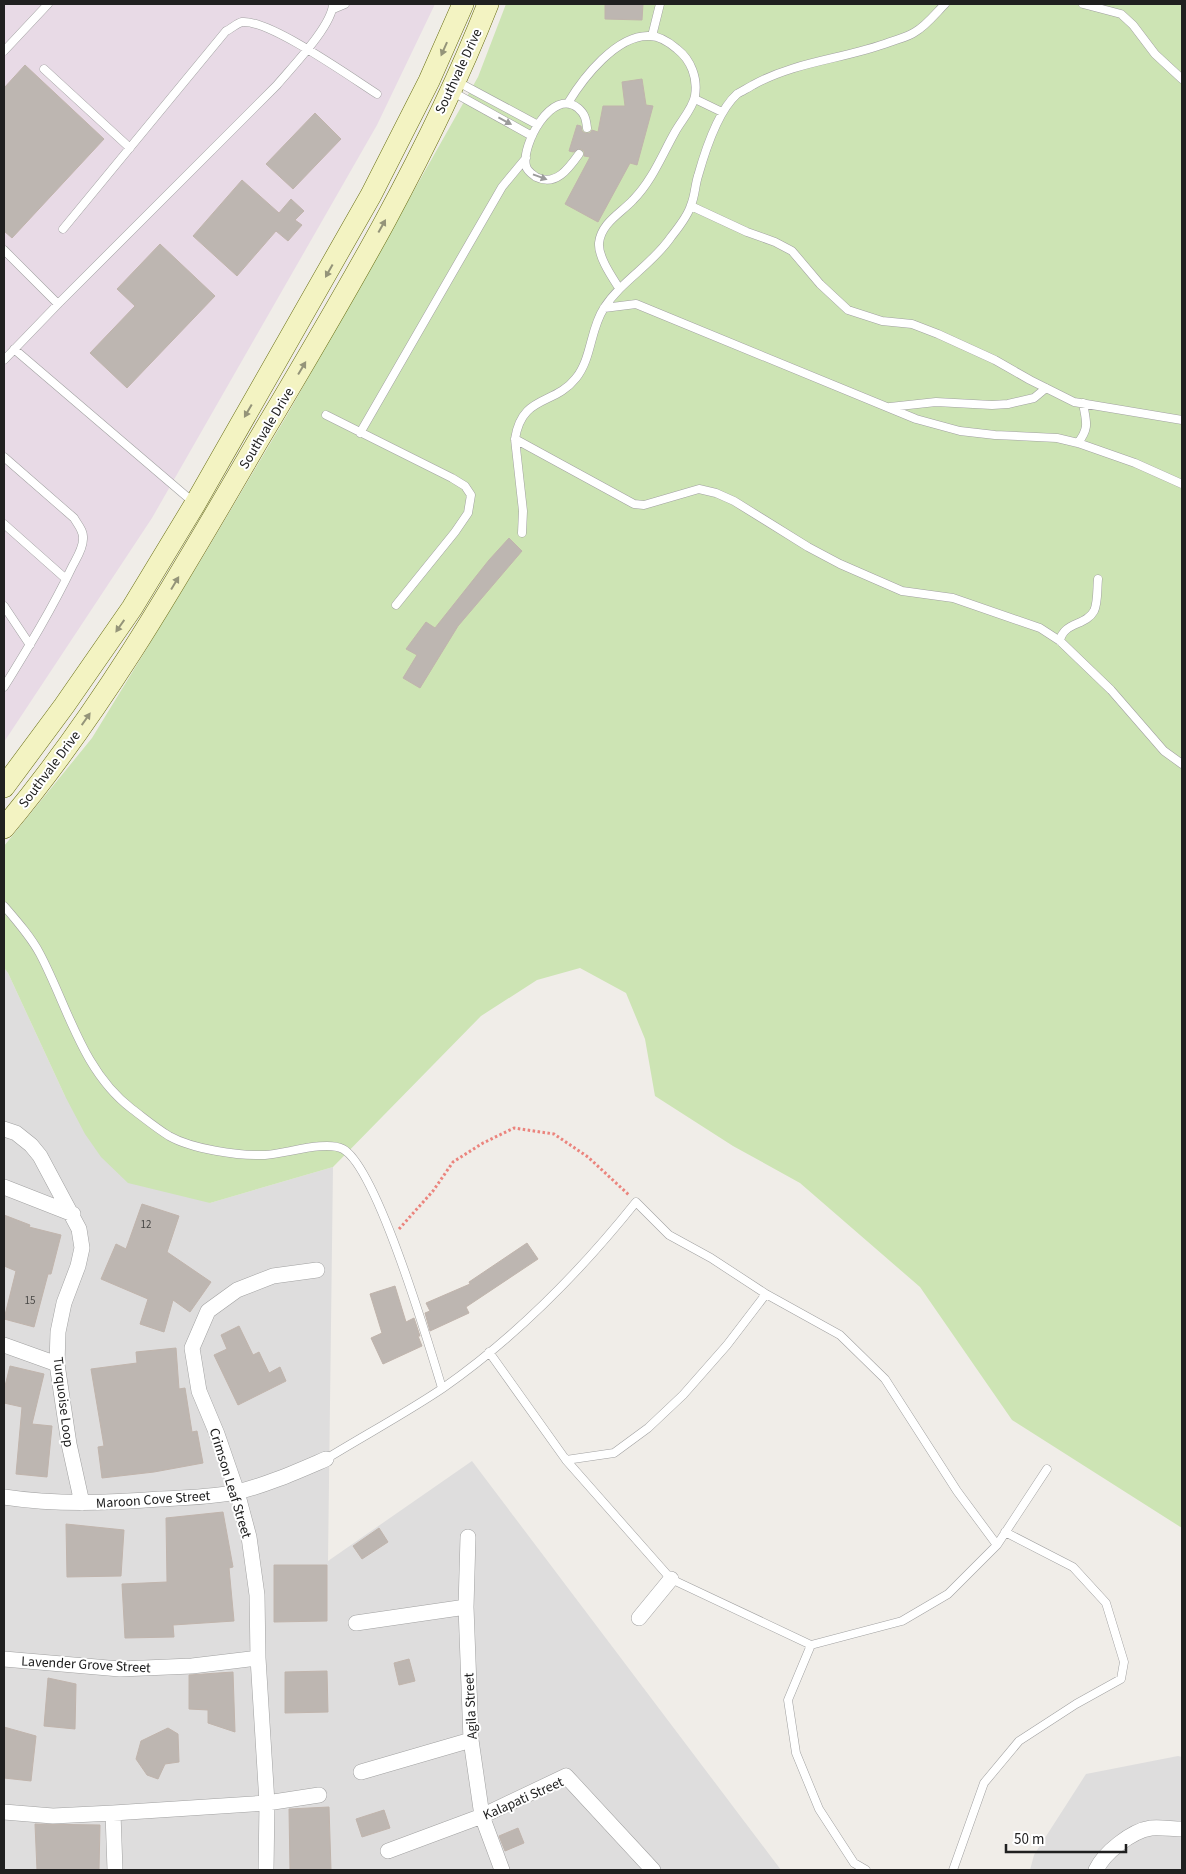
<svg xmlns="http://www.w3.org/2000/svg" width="1186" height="1874" viewBox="0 0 1186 1874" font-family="'Source Sans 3',sans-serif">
  <rect width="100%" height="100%" fill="#f0ede8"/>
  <!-- residential -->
  <path fill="#dedddd" d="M4,968L8,973L65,1096L210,1203L333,1167L328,1561L472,1461L781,1870H4Z
    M1178,1756L1182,1757V1870H1030L1034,1855L1086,1774Z"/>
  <!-- industrial -->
  <path fill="#e8dae6" d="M4,4H435L377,125L152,518L4,742Z"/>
  <!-- grass -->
  <path fill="#cde4b4" d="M506,4H1182V1528L1012,1420L920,1287L800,1183L733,1146L655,1096L645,1039L626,993L580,968L537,980L481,1016L333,1167L210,1203L128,1183L101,1157L85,1134L65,1096L8,973L4,968V846L92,738L204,555L290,410L478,77Z"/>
  <!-- building -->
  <path fill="#bdb6b1" stroke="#c0b4ac" d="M605,4H643L642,20L605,19Z
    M25,65L104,139L12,238L4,231V88Z
    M642,79L646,105L653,106L637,165L630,163L598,222L565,204L590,157L584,156V151L580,149L573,152L569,151L577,125L581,126L582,131L585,133H590L592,130L598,132L603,106H625L622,82Z
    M315,113L341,139L293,189L266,164Z
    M242,180L279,213L291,199L304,211L295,220L302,225L288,241L276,231L237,276L193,236Z
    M160,244L215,296L127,388L90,353L135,306L117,289Z
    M509,538L522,551L458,626L420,688L403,678L417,655L406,649L426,622L435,628L489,560Z
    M142,1204L179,1216L167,1252L211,1282L190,1312L173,1300L164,1332L140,1324L148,1299L101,1279L116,1244L126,1249Z
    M4,1215L30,1225L29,1227L61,1235L51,1274H48L34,1327L4,1319L16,1271L4,1266Z
    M527,1243L538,1259L466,1307L469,1313L430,1331L425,1313L430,1311L426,1303L470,1284L469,1282Z
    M395,1286L406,1322L414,1318L420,1336H418L422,1346L383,1364L371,1338L382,1333L370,1294Z
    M239,1326L253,1355L259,1352L269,1373L280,1367L286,1381L238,1405L214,1355L227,1349L221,1335Z
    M176,1348L179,1389L185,1388L192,1432L197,1431L203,1463L154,1472L102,1478L98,1447L104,1446L91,1369L137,1363L136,1352Z
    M10,1366L44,1374L32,1424L52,1426L47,1477L16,1474L22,1407L4,1403V1390Z
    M223,1512L233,1567L229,1568L234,1621L173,1625L174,1637L125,1638L122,1584L167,1582L166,1518Z
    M66,1524L124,1530L121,1576L67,1577Z
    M379,1528L388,1542L362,1559L353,1546Z
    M274,1565H327V1621L274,1622Z
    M409,1659L415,1681L399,1685L394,1663Z
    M327,1671L328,1712L285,1713V1672Z
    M233,1672L235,1732L208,1723V1710L189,1709V1675Z
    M48,1678L76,1684L75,1729L44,1726Z
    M4,1727L36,1736L31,1781L4,1778Z
    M168,1728L178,1734L179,1762L165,1764L158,1779L147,1775L136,1759L141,1741Z
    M329,1807L331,1870H290L289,1809Z
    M384,1810L390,1828L362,1837L356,1819Z
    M35,1824L100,1825L99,1870H37Z
    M518,1828L524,1843L505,1851L499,1836Z"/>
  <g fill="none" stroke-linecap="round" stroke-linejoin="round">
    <!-- lane casing -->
    <g stroke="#a1a1a1" stroke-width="9">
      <path id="lane" d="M1083,4L1121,14L1133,25L1155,54L1182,79
        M333,9L345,4
        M652,36L660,4
        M4,51L48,4
        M44,69L130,148
        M456,81L538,125
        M451,91L532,136
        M695,99L722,112
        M568,103C583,78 617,34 650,36C659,36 670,43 677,49C691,60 698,78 695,96C693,108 681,121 675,132C662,155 652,181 633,200C621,213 601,223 599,243C598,257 612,277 619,288
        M579,154C569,168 556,187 536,177C532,174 527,171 526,166C521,145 552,87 578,108C585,114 586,119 587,128
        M691,206L747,232L775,242L792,251L820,284L848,310L882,321L912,324L938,334L995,360L1030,380L1074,402L1182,420
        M63,229L226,31C231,29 237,23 242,22C269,19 352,78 377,94
        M4,250L58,304
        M604,308L636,304L916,419L960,431L995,435L1057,438L1078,443L1135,463L1182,484
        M14,349L193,502
        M4,360L58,304L277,85C292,67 332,26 333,4
        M890,407L936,402L992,405L1008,404L1034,398L1046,388
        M326,415L452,478L465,486L471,495L468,513L455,532L396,605
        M360,433L502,187L526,158
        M515,439L634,504L644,505L699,489L716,493L734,501L808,547L840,564L902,591L953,598L1040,628L1060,641L1111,690L1164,751L1182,764
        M1078,443C1090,427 1086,422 1083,403
        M4,457L74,518C78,525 84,531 83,539C83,549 76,559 72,567C52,609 28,648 4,687
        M4,524L66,579
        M522,533L523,511L515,439C522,394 554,406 576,378C592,358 590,329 604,308C622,280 652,265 671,237C678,228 688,216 691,205C695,196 695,185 698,176C705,151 718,111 737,94C742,91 748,88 753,85C796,61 845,59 890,42C898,39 908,37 915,32C926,26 936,13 945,4
        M4,606L30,645
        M1060,641C1063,622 1086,626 1094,611C1098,603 1097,588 1098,579
        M4,906C17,921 31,937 40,954C68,1007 82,1071 132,1109C144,1118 156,1128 169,1136C192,1149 238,1156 265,1155C285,1154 326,1140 343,1149C377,1168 429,1345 442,1388
        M489,1352L566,1460L671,1579L811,1645L902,1621L948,1594L997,1545L1047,1469
        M326,1459C365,1435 406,1413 443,1388C517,1336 580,1272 636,1202L669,1235L711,1258L766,1294L840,1335L885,1379L957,1491L997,1545
        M566,1460L614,1453L648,1428L683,1395L727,1345L766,1294
        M811,1645L788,1700L796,1753L819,1809L854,1863L866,1870
        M953,1870L984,1783L1019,1741L1076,1704L1121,1679L1124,1662L1106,1603L1073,1567L1005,1532"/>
    </g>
    <!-- street casing -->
    <g stroke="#a1a1a1" stroke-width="16">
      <path id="street" d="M4,1129L16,1133L31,1145L40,1156L79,1229L82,1248L78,1266L64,1303L58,1332L57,1364L69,1444L82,1503
        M4,1187L73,1214
        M4,1345L57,1364
        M4,1497C56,1505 108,1503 160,1499C185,1498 212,1497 237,1492C267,1485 298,1471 326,1459
        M468,1537L466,1607L471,1740L482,1816L502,1870
        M639,1618L671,1579
        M356,1623L466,1607
        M4,1659L120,1669L192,1666L258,1658
        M361,1772L471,1740
        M4,1812L53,1816L113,1813L267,1803L319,1795
        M113,1813L115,1870
        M388,1851L482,1816L566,1776L653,1870
        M266,1870L267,1803L258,1658L257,1595L249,1537L237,1492L217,1434L199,1391L192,1348L208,1311L237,1290L273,1276L317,1270
        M1096,1870C1104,1853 1131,1831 1151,1828C1161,1827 1172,1829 1182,1829"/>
    </g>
    <!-- secondary casing -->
    <g stroke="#676d11" stroke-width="22">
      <path id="secondary" d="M4,787L64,706L132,608L195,504L371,195L429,81L463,4
        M4,828C102,711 178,578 255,446C340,303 427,159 488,4"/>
    </g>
    <!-- path -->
    <path stroke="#eb847d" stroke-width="3" stroke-dasharray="2.5 2.5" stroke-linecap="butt" d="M399,1229L433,1191L453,1162L483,1143L514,1128L554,1134L588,1157L629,1195"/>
    <!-- lane -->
    <use href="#lane" stroke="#fff" stroke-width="8"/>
    <!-- street -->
    <use href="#street" stroke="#fff" stroke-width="15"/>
    <!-- secondary -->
    <use href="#secondary" stroke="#f3f3c2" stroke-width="21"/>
  </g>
  <!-- one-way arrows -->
  <defs><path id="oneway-solid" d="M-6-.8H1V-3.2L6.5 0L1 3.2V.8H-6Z" transform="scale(1.25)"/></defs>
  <g fill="#949479">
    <use href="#oneway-solid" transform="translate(444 49) rotate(114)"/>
    <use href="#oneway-solid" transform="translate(382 226) rotate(-61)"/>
    <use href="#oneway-solid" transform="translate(329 271) rotate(119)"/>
    <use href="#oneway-solid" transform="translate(302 368) rotate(-59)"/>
    <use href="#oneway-solid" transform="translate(248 411) rotate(120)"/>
    <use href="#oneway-solid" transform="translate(175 583) rotate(-59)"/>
    <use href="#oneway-solid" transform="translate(120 626) rotate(125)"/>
    <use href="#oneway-solid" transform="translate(86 719) rotate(-55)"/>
  </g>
  <g fill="#9b9b9b">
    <use href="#oneway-solid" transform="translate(505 121) rotate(28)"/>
    <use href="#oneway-solid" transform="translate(540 177) rotate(20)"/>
  </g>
  <g text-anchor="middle" stroke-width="4" stroke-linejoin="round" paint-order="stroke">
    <!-- number labels -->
    <g font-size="11" fill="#474644">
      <text x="146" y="1228">12</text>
      <text x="30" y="1304">15</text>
    </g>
    <!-- street labels -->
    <g font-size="14" fill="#202020" stroke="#fff">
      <text transform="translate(458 71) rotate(-65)" y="5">Southvale Drive</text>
      <text transform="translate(266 428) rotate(-59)" y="5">Southvale Drive</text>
      <text transform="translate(49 769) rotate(-53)" y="5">Southvale Drive</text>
      <text transform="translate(64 1402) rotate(83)" y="5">Turquoise Loop</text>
      <text transform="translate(231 1483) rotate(73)" y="5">Crimson Leaf Street</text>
      <text transform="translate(153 1499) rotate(-4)" y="5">Maroon Cove Street</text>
      <text transform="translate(86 1664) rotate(3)" y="5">Lavender Grove Street</text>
      <text transform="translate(470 1706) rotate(-93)" y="5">Agila Street</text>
      <text transform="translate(523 1798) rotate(-24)" y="5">Kalapati Street</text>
    </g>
  </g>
  <!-- border -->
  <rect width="1186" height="1874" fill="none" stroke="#202020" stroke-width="10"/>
  <!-- scale -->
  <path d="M1006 1844v8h120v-8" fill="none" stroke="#202020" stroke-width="2.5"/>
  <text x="1014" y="1844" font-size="15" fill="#202020" stroke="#ffffff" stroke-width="4" paint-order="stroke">50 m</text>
</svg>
